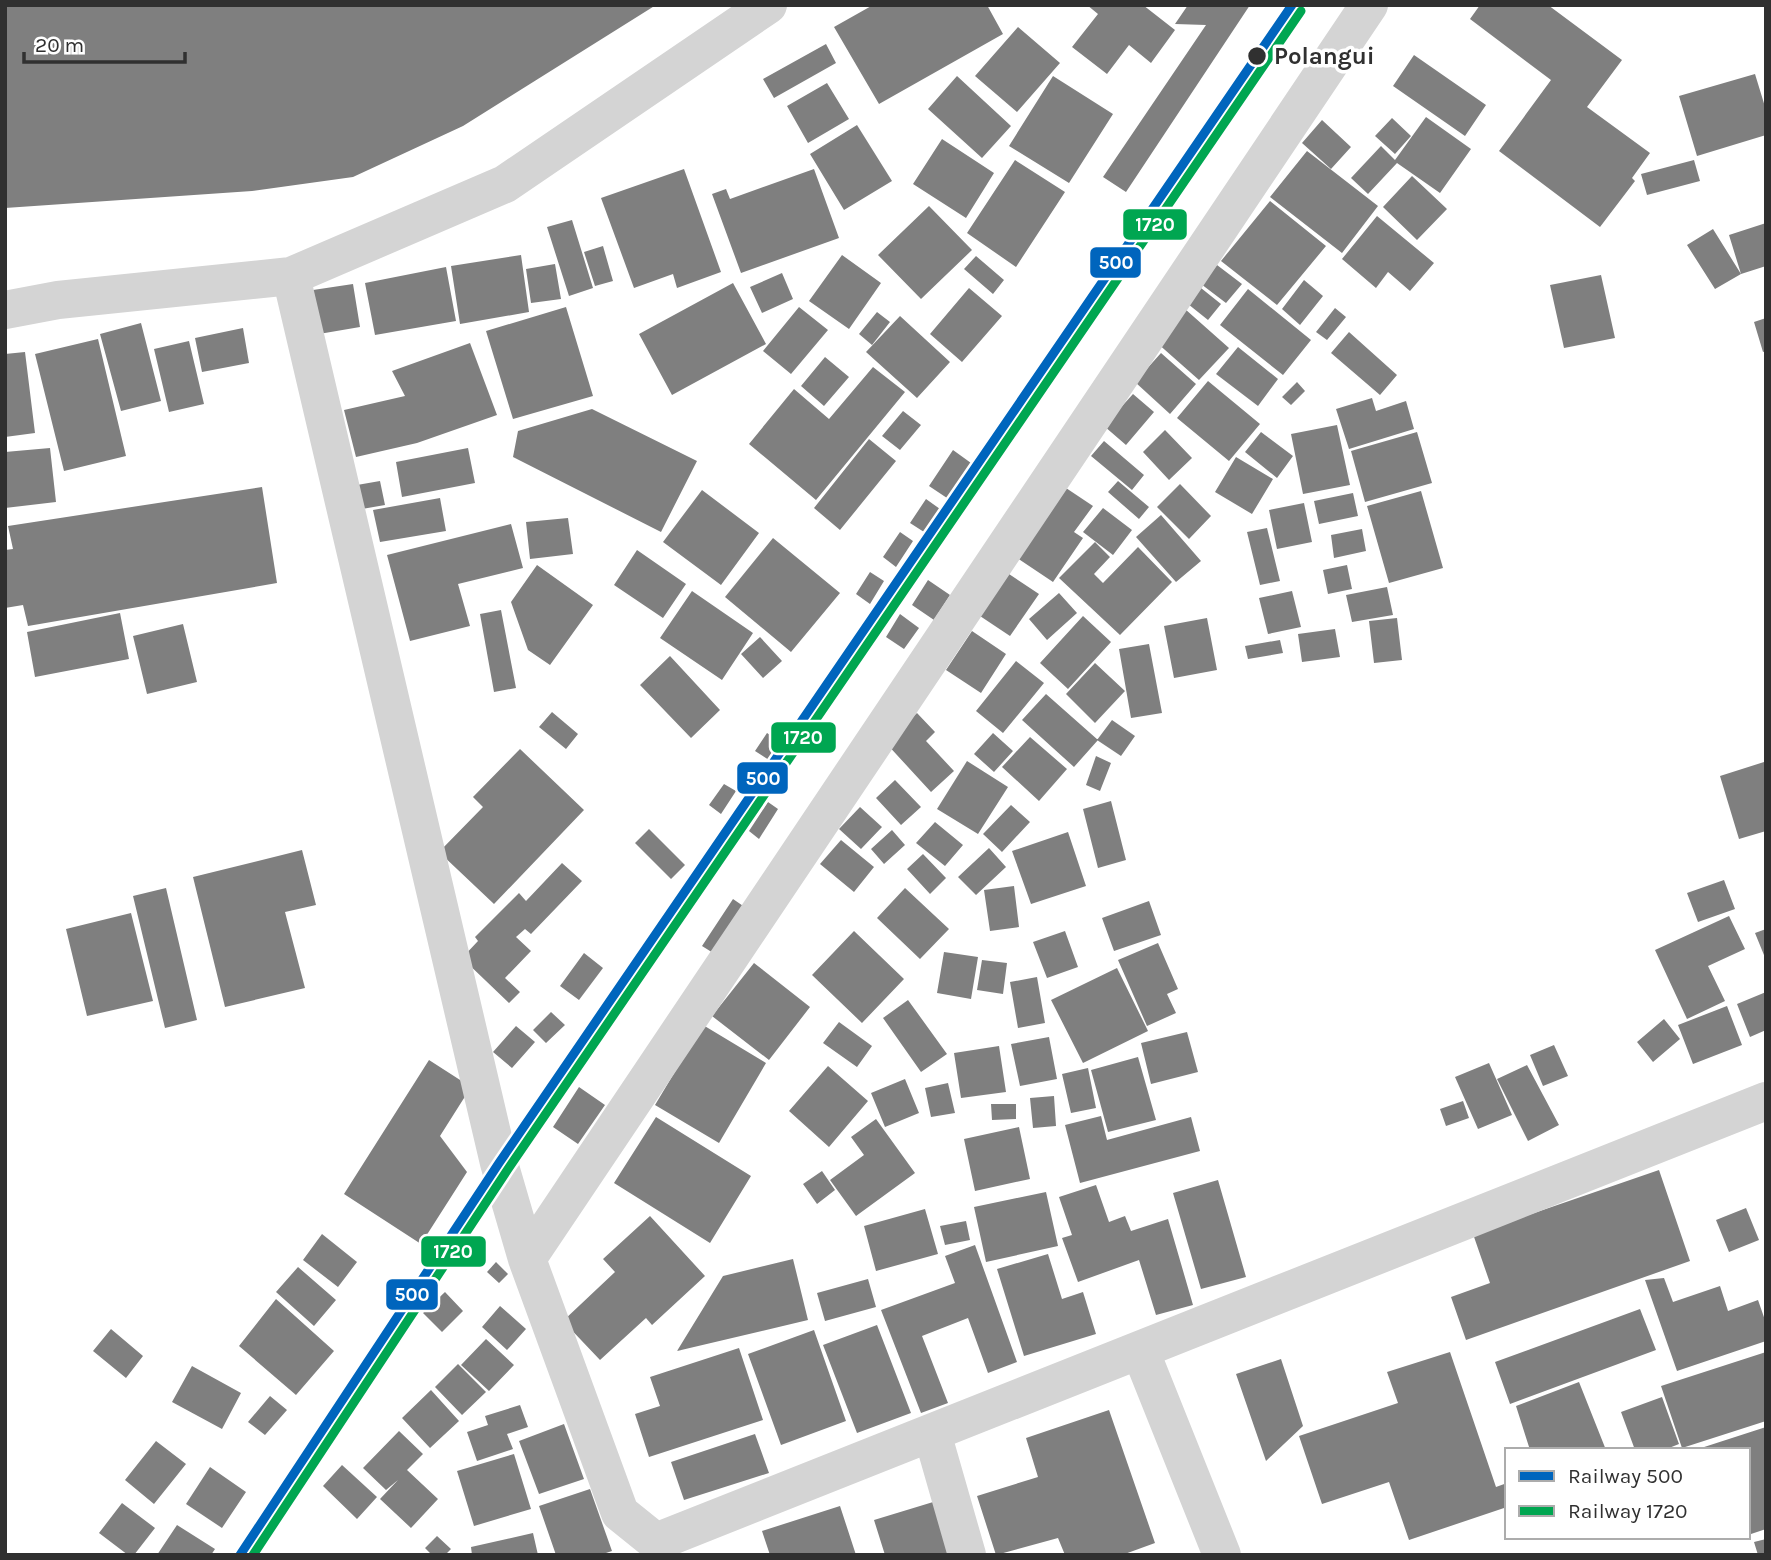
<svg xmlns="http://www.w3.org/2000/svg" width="1771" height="1560" viewBox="0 0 1771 1560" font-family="Karla,sans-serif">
  <rect width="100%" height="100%" fill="#fff"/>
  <!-- building -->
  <path fill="#7f7f7f" d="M5,5H656L463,126L353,177L252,191L5,208Z
    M873,5H987L1003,34L879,104L834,27Z
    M1087,5H1143L1175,30L1151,63L1129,45L1107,74L1072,47L1098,14Z
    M1188,5H1250L1126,192L1103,177L1206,25L1175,24Z
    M1480,5H1548L1622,60L1587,107L1650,153L1632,178L1635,181L1600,227L1499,151L1551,80L1470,19Z
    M1018,27L1060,63L1017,112L975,76Z
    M826,44L836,63L774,98L763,79Z
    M1414,55L1486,105L1465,136L1393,86Z
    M1755,74L1766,110V135L1697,156L1679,96Z
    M957,76L1011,126L982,158L928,109Z
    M1053,76L1113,114L1069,183L1009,146Z
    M827,83L849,119L808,143L787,106Z
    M1426,117L1471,149L1440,193L1397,163L1368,194L1351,178L1381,146L1395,160Z
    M1392,118L1411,136L1395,154L1375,136Z
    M1322,120L1351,147L1331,169L1302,143Z
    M857,125L892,181L844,210L810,154Z
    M942,139L994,173L966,218L913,184Z
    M1307,151L1378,206L1342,253L1270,197Z
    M1015,160L1065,192L1016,267L967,233Z
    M1694,160L1700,181L1647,195L1641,174Z
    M684,169L721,272L677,288L673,274L634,288L601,198Z
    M814,169L839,238L741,273L712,194L726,189L730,199Z
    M1412,176L1447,209L1417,240L1383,207Z
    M1270,201L1326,246L1277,305L1221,261Z
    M929,206L972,250L921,299L878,255Z
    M1377,216L1434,263L1410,291L1388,272L1376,288L1342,259Z
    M572,220L593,288L569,296L547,227Z
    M1766,223V266L1741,274L1729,235Z
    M1713,229L1741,274L1715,289L1687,245Z
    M603,246L613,281L595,286L584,252Z
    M521,255L529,312L460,324L451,266Z
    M842,255L881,283L849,329L809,301Z
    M976,256L1004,280L993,294L964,269Z
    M555,264L561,299L531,303L526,269Z
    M1217,265L1242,284L1226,303L1201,284Z
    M446,267L456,321L375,335L365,283Z
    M782,273L793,299L762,313L750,287Z
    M1601,275L1615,338L1564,348L1550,285Z
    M1304,280L1323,296L1300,325L1282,309Z
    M733,283L766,344L672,395L639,334Z
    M353,284L360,327L319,334L313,290Z
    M969,288L1002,316L962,362L930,334Z
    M1201,288L1221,304L1208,320L1188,304Z
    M1248,289L1311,340L1283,375L1220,325Z
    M566,307L593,396L513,419L486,331Z
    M799,307L828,330L791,374L763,351Z
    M1335,308L1346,317L1327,340L1316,332Z
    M1185,309L1229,348L1199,380L1156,342Z
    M877,312L890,322L872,345L859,334Z
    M900,316L950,362L917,398L866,352Z
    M1766,318V351L1763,352L1754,322Z
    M141,323L161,401L121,411L100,334Z
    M243,328L249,363L202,372L195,338Z
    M1349,332L1397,375L1380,395L1331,353Z
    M98,339L126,456L64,471L35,354Z
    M189,341L204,404L169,412L154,349Z
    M470,343L497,415L417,443L356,457L344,410L405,396L392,371Z
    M1238,347L1278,379L1258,406L1216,374Z
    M25,352L35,433L5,437V354Z
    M1161,353L1196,384L1170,414L1135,382Z
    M825,357L849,377L824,406L801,386Z
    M873,367L905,392L816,500L749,444L794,389L829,419Z
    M1208,381L1260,424L1229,461L1177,418Z
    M1297,382L1305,391L1291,405L1282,397Z
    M1133,394L1154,412L1126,445L1104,426Z
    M1372,398L1376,411L1406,401L1414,429L1349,449L1336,409Z
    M592,409L697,461L661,532L513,457L518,431Z
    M903,411L921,425L900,450L882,436Z
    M1337,425L1350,485L1303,494L1291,434Z
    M1165,430L1192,458L1169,480L1143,452Z
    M1261,432L1293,456L1277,478L1245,452Z
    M1417,432L1432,483L1365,502L1351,451Z
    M869,439L896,461L840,530L814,508Z
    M1104,441L1144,475L1132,490L1091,456Z
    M50,448L56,502L5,508V452Z
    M468,448L475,483L402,497L396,462Z
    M953,450L971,463L947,498L929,486Z
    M1236,457L1273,479L1252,514L1215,492Z
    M380,481L385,505L362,509L357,485Z
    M1118,481L1149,507L1139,519L1108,492Z
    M1180,484L1211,516L1189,539L1157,507Z
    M262,487L277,583L28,626L23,605L5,608V550L13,549L8,526Z
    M1066,488L1093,506L1074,532L1083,538L1053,582L1014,556Z
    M702,490L759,533L721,585L663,542Z
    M1421,491L1443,568L1389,583L1367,506Z
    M1353,493L1358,516L1319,524L1314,501Z
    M440,498L446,531L380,542L373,510Z
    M926,499L940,509L924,532L910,523Z
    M1304,503L1312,542L1277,549L1269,510Z
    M1103,508L1132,530L1113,555L1083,532Z
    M1161,515L1201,561L1176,582L1136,537Z
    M568,518L573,554L530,559L526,522Z
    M511,524L523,568L458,584L470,626L410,641L387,555Z
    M1267,528L1280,581L1260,585L1247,532Z
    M1362,529L1366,551L1334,558L1331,535Z
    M900,532L913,541L896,567L883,557Z
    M773,538L840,593L791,652L725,597Z
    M1095,542L1110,557L1094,574L1103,583L1138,547L1172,582L1120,635L1059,578Z
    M637,550L686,584L663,618L614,585Z
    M537,565L593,605L550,665L528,650L511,602Z
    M1347,565L1352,589L1328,594L1323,570Z
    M870,572L884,581L870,604L856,594Z
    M1009,574L1039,594L1010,636L980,616Z
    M928,580L950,595L934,620L912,605Z
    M1387,587L1393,615L1352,622L1346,595Z
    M692,591L753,633L722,680L660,638Z
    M1292,591L1301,627L1268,634L1259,598Z
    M1059,593L1077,613L1047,640L1029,619Z
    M501,610L516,688L494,692L480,614Z
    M120,613L129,659L35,677L27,632Z
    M900,614L919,628L904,649L886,637Z
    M1083,616L1111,642L1068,689L1040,663Z
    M1207,618L1217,670L1174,678L1164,626Z
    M1397,618L1402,660L1374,663L1369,621Z
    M183,624L197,682L147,694L133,636Z
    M1335,629L1340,657L1302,662L1298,634Z
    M972,631L1006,654L981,693L946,670Z
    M760,637L782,661L763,678L741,654Z
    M1280,640L1283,653L1248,659L1245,646Z
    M1149,644L1162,713L1131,718L1119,649Z
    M670,656L720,710L691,738L640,685Z
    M1016,661L1044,683L1003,733L976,711Z
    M1095,663L1125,691L1095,723L1066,694Z
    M1046,694L1098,740L1074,767L1022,720Z
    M552,712L578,734L566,749L539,727Z
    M917,713L935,732L926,741L954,771L931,792L885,742Z
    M1112,720L1135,736L1121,756L1097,740Z
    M767,733L781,742L769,760L755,751Z
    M993,733L1013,751L994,772L974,754Z
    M1030,737L1067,769L1039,801L1002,767Z
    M520,749L584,810L494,904L439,852L483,807L473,797Z
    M1096,756L1111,763L1100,791L1086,785Z
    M751,761L764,769L748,791L736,782Z
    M967,761L1008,787L978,834L937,809Z
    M1764,762L1766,831L1739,839L1720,776Z
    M895,780L921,807L901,825L876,798Z
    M724,784L736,791L721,814L709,805Z
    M1111,801L1126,860L1098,868L1083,809Z
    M768,802L778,809L759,839L749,831Z
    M1011,805L1030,822L1002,852L983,834Z
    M860,807L882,827L861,849L839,829Z
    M935,822L963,845L945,866L916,843Z
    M649,829L685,865L671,879L635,843Z
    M892,830L905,845L884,864L871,849Z
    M1068,832L1086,886L1031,904L1012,851Z
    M841,840L874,867L854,892L820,864Z
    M989,848L1006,867L976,895L958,877Z
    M302,850L316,905L285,912L305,988L225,1007L193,877Z
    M923,854L946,878L930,894L907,869Z
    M562,863L582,881L531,934L525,929L516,937L531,951L505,978L520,992L509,1003L462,958L478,941L475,937L519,893L526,901Z
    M1724,880L1735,909L1698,922L1687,893Z
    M1014,886L1019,927L990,931L984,890Z
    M166,888L197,1020L165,1028L133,896Z
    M905,888L949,929L920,959L877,918Z
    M733,899L749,910L718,956L702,946Z
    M1149,901L1161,935L1114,951L1102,918Z
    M131,913L153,1001L87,1016L66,929Z
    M1729,916L1745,949L1708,966L1725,1001L1687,1019L1655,950Z
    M1766,929V960L1755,933Z
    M854,931L904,979L862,1023L812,975Z
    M1065,931L1078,967L1047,978L1033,942Z
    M1158,943L1178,989L1167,994L1176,1013L1147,1026L1118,960Z
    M944,952L978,957L971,999L937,993Z
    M584,953L603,968L579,1000L560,986Z
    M982,960L1007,963L1003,994L977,990Z
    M754,963L810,1007L769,1060L712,1016Z
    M1117,968L1148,1031L1083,1063L1051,1000Z
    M1037,977L1045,1023L1018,1028L1010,982Z
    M1766,992V1030L1750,1037L1737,1004Z
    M908,1000L947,1054L921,1072L883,1018Z
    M1727,1006L1742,1045L1693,1064L1678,1025Z
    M551,1012L565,1025L546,1043L533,1030Z
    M1664,1019L1680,1039L1653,1062L1637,1042Z
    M839,1022L872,1046L857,1067L823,1043Z
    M703,1025L766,1063L719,1143L655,1105Z
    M516,1026L535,1042L512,1068L493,1052Z
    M1187,1032L1198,1072L1151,1084L1141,1043Z
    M1049,1037L1057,1079L1020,1086L1011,1044Z
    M1554,1045L1568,1076L1543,1086L1530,1055Z
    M999,1046L1006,1092L961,1098L954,1053Z
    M1138,1057L1156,1120L1108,1132L1091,1070Z
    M429,1060L471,1087L440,1136L467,1172L421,1244L344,1194Z
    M1489,1063L1512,1115L1478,1129L1455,1077Z
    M1527,1065L1559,1125L1528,1141L1497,1079Z
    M828,1066L868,1101L829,1147L789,1111Z
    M1088,1068L1096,1108L1071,1113L1062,1074Z
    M905,1079L919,1113L885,1127L871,1093Z
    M948,1083L955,1113L931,1117L925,1088Z
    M579,1087L605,1105L578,1144L553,1127Z
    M1054,1096L1056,1126L1033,1128L1030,1098Z
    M1463,1101L1469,1118L1446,1126L1440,1109Z
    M991,1104H1016V1119L992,1120Z
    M1101,1116L1107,1140L1191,1117L1200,1151L1080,1183L1065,1125Z
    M656,1117L751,1176L710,1243L614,1183Z
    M876,1119L915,1173L856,1216L830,1180L864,1155L851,1137Z
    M1019,1127L1030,1179L975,1191L964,1139Z
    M1659,1170L1690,1261L1466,1340L1451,1297L1490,1283L1473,1234Z
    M822,1171L835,1190L817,1204L803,1184Z
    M1218,1180L1246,1277L1201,1289L1173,1193Z
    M1096,1185L1109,1222L1125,1216L1131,1231L1168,1219L1193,1305L1156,1315L1139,1260L1078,1282L1062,1238L1072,1235L1059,1197Z
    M1046,1192L1058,1246L986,1262L974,1207Z
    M1746,1208L1759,1240L1729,1252L1716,1220Z
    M925,1209L938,1254L876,1271L864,1226Z
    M650,1216L705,1276L652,1325L646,1318L600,1360L563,1321L615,1272L603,1259Z
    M966,1221L970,1240L945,1245L940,1226Z
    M322,1234L357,1262L338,1287L303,1260Z
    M975,1245L1017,1362L988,1373L968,1318L922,1336L948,1403L921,1413L881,1310L955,1283L945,1256Z
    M1048,1254L1062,1299L1083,1292L1096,1334L1024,1356L997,1269Z
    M793,1259L808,1320L677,1351L723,1276Z
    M496,1262L508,1274L499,1283L487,1272Z
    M298,1267L336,1300L314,1326L276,1292Z
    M1664,1278L1673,1302L1720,1286L1728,1311L1758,1300L1766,1323V1341L1677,1371L1645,1280Z
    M868,1279L876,1307L825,1321L817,1293Z
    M445,1292L463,1311L442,1332L423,1313Z
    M276,1299L334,1351L296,1395L239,1346Z
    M500,1306L526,1329L507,1350L482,1327Z
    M1640,1309L1656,1350L1510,1404L1495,1362Z
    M877,1325L911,1413L857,1433L823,1345Z
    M111,1329L143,1356L126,1378L93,1351Z
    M814,1330L846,1421L781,1445L748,1354Z
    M486,1339L514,1365L489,1391L461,1365Z
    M739,1348L763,1420L649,1457L635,1414L660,1406L650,1377Z
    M1450,1352L1496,1487L1507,1483V1507L1409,1540L1389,1482L1322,1504L1299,1436L1398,1403L1387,1372Z
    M1766,1352V1421L1682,1448L1661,1386Z
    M1281,1359L1303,1426L1266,1461L1236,1374Z
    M458,1364L486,1392L462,1415L435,1387Z
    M192,1366L241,1393L222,1429L172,1402Z
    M1579,1382L1606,1450H1530L1516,1406Z
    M431,1390L459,1421L430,1448L402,1418Z
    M270,1396L287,1410L265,1435L248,1422Z
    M1662,1397L1679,1444L1664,1450H1635L1621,1412Z
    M520,1405L528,1427L507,1434L513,1449L477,1461L467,1432L488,1425L485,1416Z
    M1109,1410L1155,1543L1122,1555H1065L1058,1538L996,1555L977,1496L1038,1477L1026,1438Z
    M564,1424L584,1479L539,1494L519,1441Z
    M1766,1427V1529L1748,1535V1450L1698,1449Z
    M399,1431L423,1454L407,1470L438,1499L411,1528L380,1499L398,1480L386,1490L363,1468Z
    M755,1434L769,1473L684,1500L671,1462Z
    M156,1441L186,1464L154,1504L125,1480Z
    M514,1454L531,1509L474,1526L457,1471Z
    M342,1465L377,1497L357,1519L323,1486Z
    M210,1467L246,1492L222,1528L186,1504Z
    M590,1489L612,1551L600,1555H556L539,1506Z
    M943,1499L960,1555H885L874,1520Z
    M122,1503L155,1528L134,1555H128L99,1533Z
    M840,1506L856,1555H770L762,1531Z
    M177,1525L215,1549L211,1555H157Z
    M533,1533L538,1555H472L471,1547Z
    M437,1536L451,1549L445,1555H432L425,1548Z
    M1766,1539V1555H1758L1754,1542Z"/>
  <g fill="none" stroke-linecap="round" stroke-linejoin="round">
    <!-- minor -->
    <path stroke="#d4d4d4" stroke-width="38" d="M291,276L499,1163L527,1259L620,1513L656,1542L1766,1101
      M5,310L58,300L291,276L505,184L768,5
      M527,1259L1369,5
      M1140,1350L1222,1555
      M932,1433L967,1555"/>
    <!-- rail-1 casing -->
    <g stroke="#fff" stroke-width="14">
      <path id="rail-1" d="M240,1555L499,1163L1292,5"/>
    </g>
    <!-- rail-2 casing -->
    <g stroke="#fff" stroke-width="14">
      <path id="rail-2" d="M253,1555L508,1169L1301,11"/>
    </g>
    <!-- rail-1 -->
    <use href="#rail-1" stroke="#0065bd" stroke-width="9"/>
    <!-- rail-2 -->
    <use href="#rail-2" stroke="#00a651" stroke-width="9"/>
  </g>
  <!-- markers -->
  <circle fill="#303030" stroke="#fff" stroke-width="2.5" cx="1257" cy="56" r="10"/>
  <g text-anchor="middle" stroke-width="7" stroke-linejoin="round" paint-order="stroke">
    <!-- stop labels -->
    <g font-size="24" font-weight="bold" fill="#303030" stroke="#fff" text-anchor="start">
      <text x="1274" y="64">Polangui</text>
    </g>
  </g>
  <g stroke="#fff" stroke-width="2.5">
    <rect x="1122" y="208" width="66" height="33" rx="7" fill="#00a651"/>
    <rect x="1089" y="246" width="53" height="33" rx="7" fill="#0065bd"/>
    <rect x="770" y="721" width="67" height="33" rx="7" fill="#00a651"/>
    <rect x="736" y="761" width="53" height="34" rx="7" fill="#0065bd"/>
    <rect x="420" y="1235" width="67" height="33" rx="7" fill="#00a651"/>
    <rect x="385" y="1278" width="54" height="33" rx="7" fill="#0065bd"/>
  </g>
  <g font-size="19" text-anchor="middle" font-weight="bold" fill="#fff">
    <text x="1155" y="231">1720</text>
    <text x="1116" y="269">500</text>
    <text x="803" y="744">1720</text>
    <text x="763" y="785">500</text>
    <text x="453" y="1258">1720</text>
    <text x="412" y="1301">500</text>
  </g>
  <!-- border -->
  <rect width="1771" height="1560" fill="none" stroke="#303030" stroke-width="14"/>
  <!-- legend -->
  <rect x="1505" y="1448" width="245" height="91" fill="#ffffff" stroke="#acacac" stroke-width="2"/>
  <rect x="1519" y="1471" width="35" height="10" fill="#0065bd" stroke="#acacac" stroke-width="2"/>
  <text x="1568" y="1483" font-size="21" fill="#303030">Railway 500</text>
  <rect x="1519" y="1506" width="35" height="10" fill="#00a651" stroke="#acacac" stroke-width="2"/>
  <text x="1568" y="1518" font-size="21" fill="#303030">Railway 1720</text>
  <!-- scale -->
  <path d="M24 52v10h161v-10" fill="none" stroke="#303030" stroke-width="3.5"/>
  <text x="35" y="52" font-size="21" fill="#303030" stroke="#ffffff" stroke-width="5" paint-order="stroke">20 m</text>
</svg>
